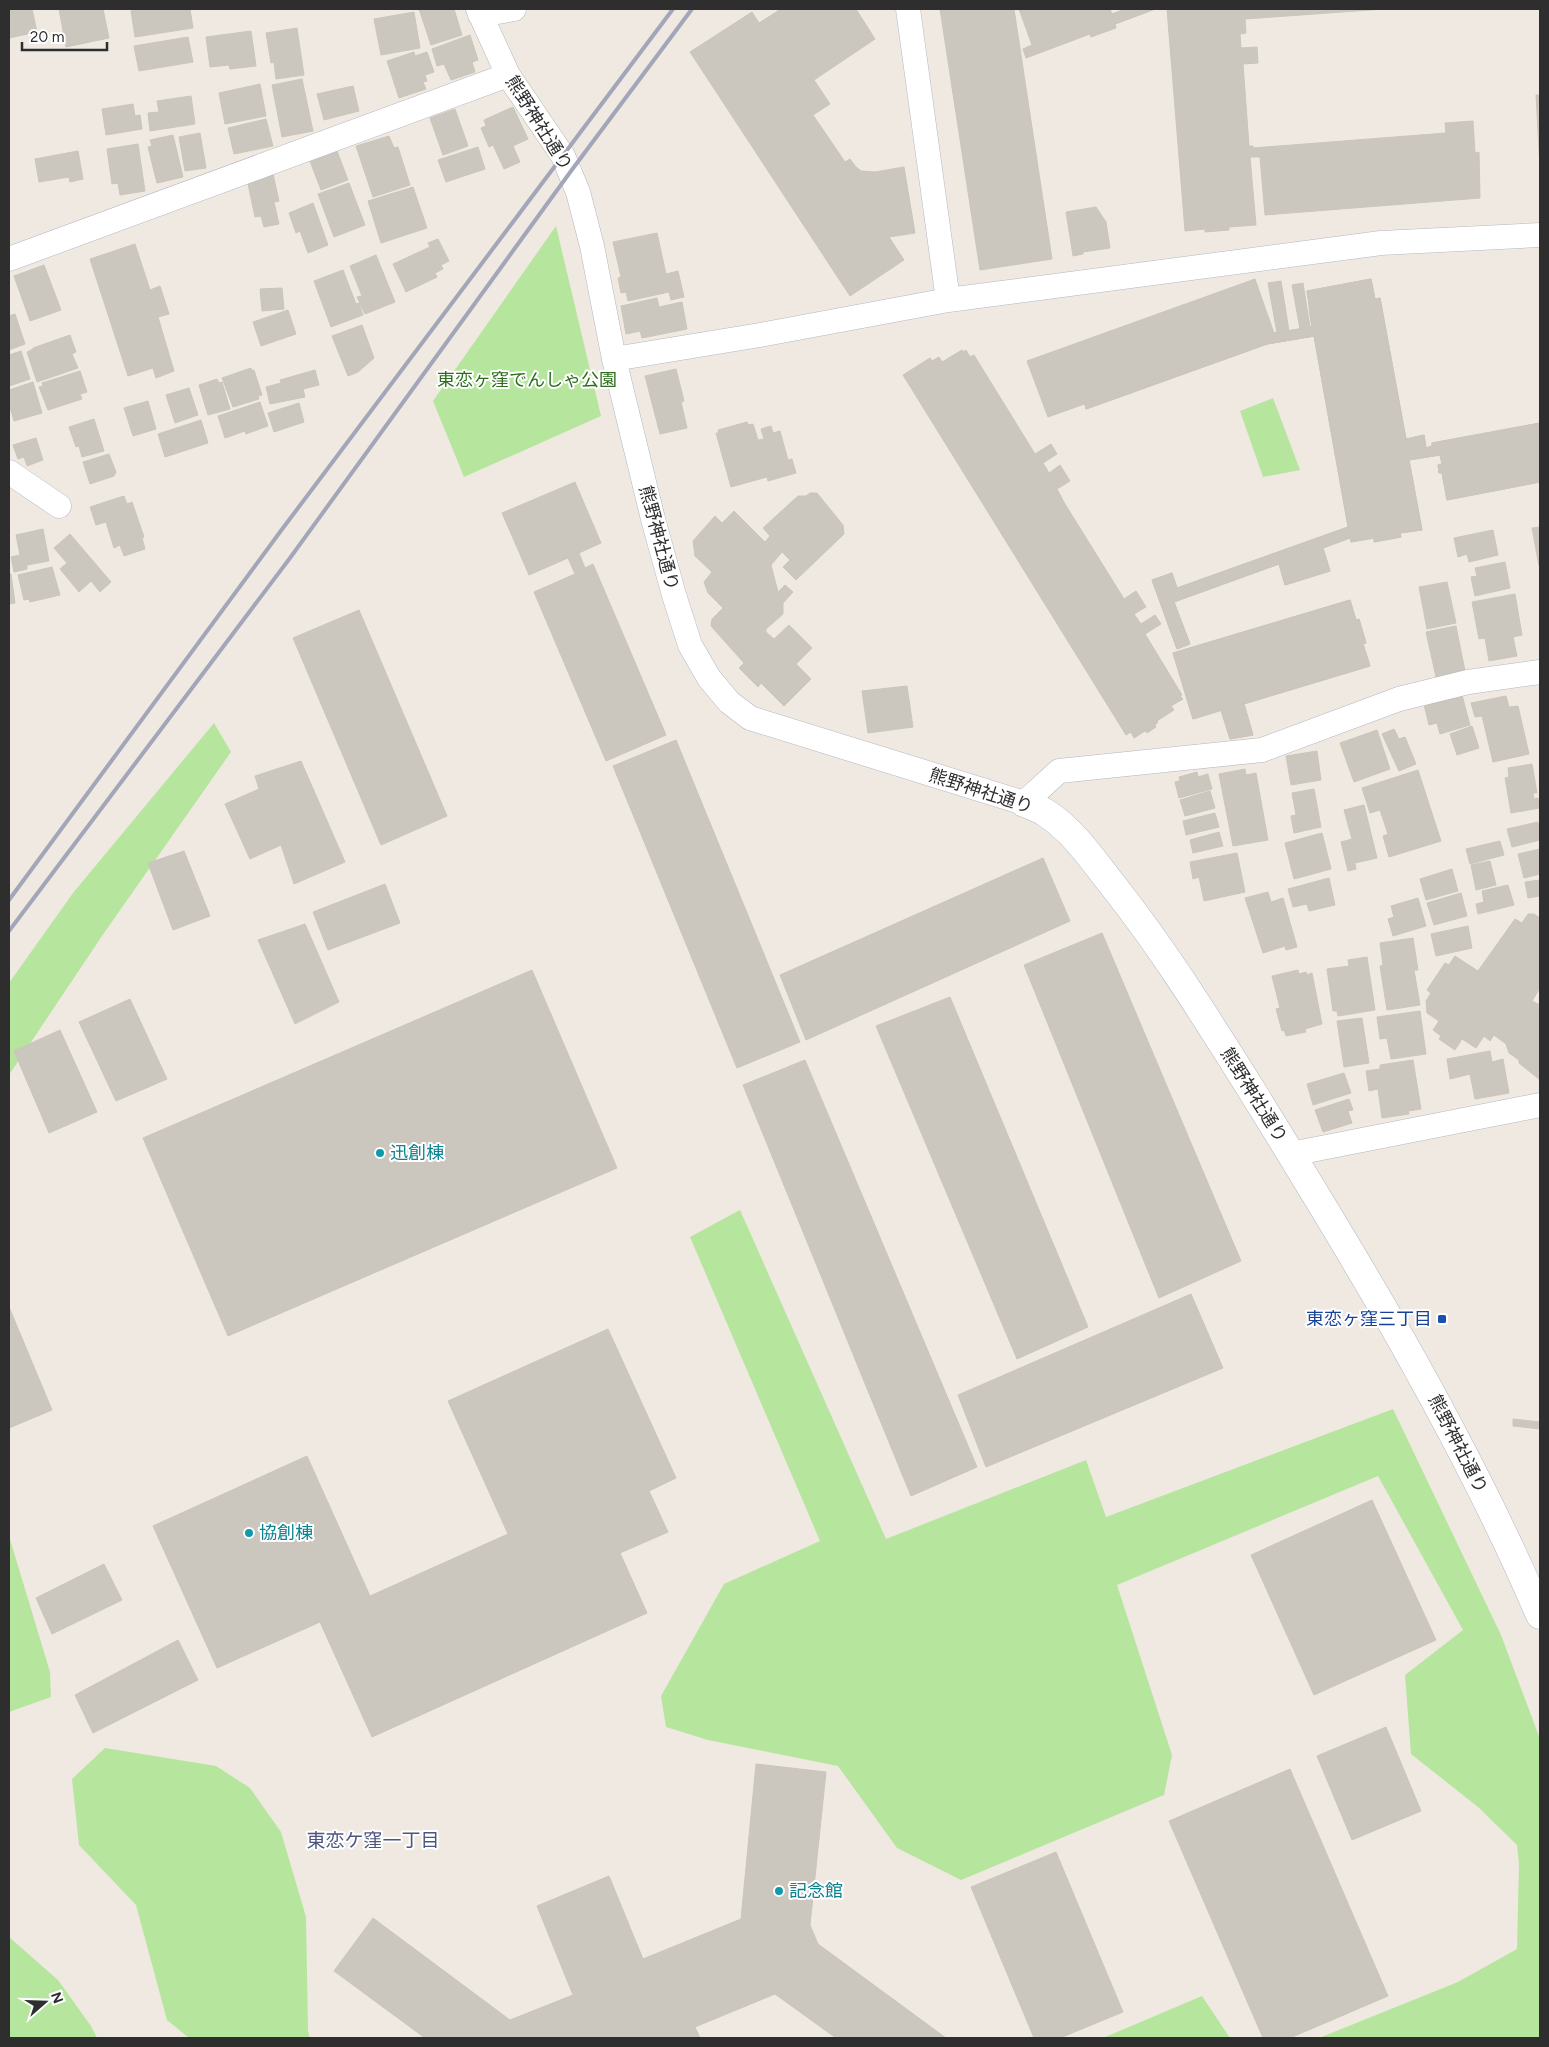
<svg xmlns="http://www.w3.org/2000/svg" width="1549" height="2047" viewBox="0 0 1549 2047" font-family="Figtree,'Noto Sans JP',sans-serif">
  <rect width="100%" height="100%" fill="#efe9e1"/>
  <!-- green -->
  <path fill="#b6e59e" d="M556,226L601,416L464,477L433,401Z
    M1273,398L1300,470L1263,477L1240,411Z
    M214,723L231,752L104,933L9,1075V983L73,893Z
    M740,1210L886,1539L1086,1460L1106,1517L1393,1409L1501,1635L1540,1739V2038H1319L1458,1982L1517,1949L1519,1864L1517,1845L1478,1807L1411,1754L1405,1675L1463,1630L1378,1476L1117,1585L1172,1755L1164,1795L961,1880L897,1848L838,1766L708,1740L666,1727L661,1696L724,1584L820,1541L690,1237Z
    M9,1536L50,1672L51,1697L9,1712Z
    M105,1748L216,1766L250,1788L281,1832L306,1917L308,2031L310,2038H189L167,2020L136,1905L79,1845L72,1779Z
    M9,1937L58,1980L91,2026L97,2038H9Z
    M1202,1996L1230,2038H1103Z"/>
  <!-- building -->
  <path fill="#cbc7bf" stroke="#cbc5ba" d="M9,9H32L37,32L9,38Z
    M59,9H103L109,38L66,47Z
    M143,9H190L193,28L135,37L131,11Z
    M419,9H454L462,35L431,45Z
    M781,9H856L875,39L814,80L830,104L813,115L845,162L850,159L855,166L861,171L875,172L904,167L915,233L889,237L904,260L850,296L690,52L752,12L759,23Z
    M940,9H1014L1052,259L980,270Z
    M1019,9H1110L1112,14L1126,9H1155L1115,24L1116,28L1091,37L1090,34L1026,58L1023,49L1032,45Z
    M1126,9H1155L1115,24L1112,14Z
    M1167,9H1384L1245,19L1246,33L1240,34L1241,48L1257,47L1258,63L1243,64L1249,146H1253V148L1446,133L1445,123L1473,121L1475,153L1479,152L1480,198L1265,215L1260,157H1250L1256,225L1229,227V230L1205,232V229L1185,231Z
    M414,12L420,48L381,55L374,19Z
    M297,28L304,75L276,79L274,62L271,63L266,33Z
    M251,31L256,66L230,69L229,65L210,67L206,37Z
    M470,35L478,60L472,62L475,72L451,80L444,64L437,66L432,49Z
    M188,37L193,62L139,71L134,46Z
    M414,52L415,56L427,52L434,72L425,75L427,81L423,82L426,89L399,98L387,61Z
    M302,79L313,131L282,137L272,85Z
    M260,84L266,116L225,124L219,93Z
    M353,86L359,111L324,120L317,94Z
    M1536,95H1540V168Z
    M191,96L195,124L150,131L148,113L159,112L157,101Z
    M133,104L135,116L140,115L142,129L106,135L102,109Z
    M513,107L528,139L513,146L520,162L504,169L493,145L489,147L481,128L486,126L484,120Z
    M455,109L468,146L443,155L430,118Z
    M266,119L273,146L234,154L228,128Z
    M200,133L206,168L185,171L179,137Z
    M173,135L183,177L157,183L148,147L152,146L150,140Z
    M389,136L394,148L398,147L410,185L373,197L356,146Z
    M138,144L145,191L120,195L118,183L112,184L107,149Z
    M478,147L485,169L446,182L438,160Z
    M78,151L83,179L70,182L69,177L39,182L35,159Z
    M337,151L348,180L321,190L310,161Z
    M273,174L279,201L274,202L279,224L264,227L261,216L255,217L248,184L255,182V178Z
    M349,183L365,225L334,237L318,194Z
    M413,187L427,228L381,243L368,201Z
    M313,203L328,245L308,253L300,231L296,233L289,213Z
    M1096,207L1106,222L1110,248L1083,252V254L1073,256L1066,212Z
    M657,233L666,274L678,271L684,297L671,300L669,292L628,301L626,292L621,293L618,278L621,277L613,242Z
    M438,239L449,261L441,265L443,269L435,273L437,277L406,292L393,264L430,247L428,243Z
    M135,244L150,290L160,286L169,314L158,317L174,371L156,378L153,368L128,376L90,259Z
    M376,255L395,302L365,314L357,297L362,296L350,266Z
    M44,265L61,310L30,321L14,276Z
    M343,270L356,304L359,303L363,315L331,327L314,281Z
    M1255,279L1275,336L1048,417L1027,361Z
    M1371,279L1375,299L1380,298L1406,439L1424,435L1426,448L1432,446V443L1540,423V482L1447,500L1442,473H1439L1438,465L1442,464L1440,455L1409,460L1422,530L1400,533L1401,537L1374,542V538L1351,542L1350,538L1323,548L1330,571L1285,585L1279,564L1174,602L1190,644L1177,649L1152,580L1172,573L1177,588L1348,527L1314,336L1267,344L1086,409L1085,404L1275,336L1274,333H1277L1268,283L1281,281L1289,331L1300,329L1292,285L1303,283L1310,327H1312L1309,309H1310L1307,291Z
    M1371,279L1375,299L1380,298L1406,439L1424,435L1426,448L1432,446V443L1540,423V482L1447,500L1442,473H1439L1438,465L1442,464L1440,455L1409,460L1422,530L1400,533L1401,537L1374,542V538L1351,542L1314,336L1267,344L1086,409L1085,404L1275,336L1274,333L1312,327L1307,291Z
    M282,288L284,309L262,311L260,289Z
    M657,298L659,307L682,302L687,329L642,338L640,331L626,334L621,306Z
    M288,310L296,334L261,346L253,322Z
    M15,314L25,344L9,350V316Z
    M362,325L374,358L358,372L348,376L332,336Z
    M1312,327L1314,336L1267,344L1086,409L1085,404L1275,336L1274,333Z
    M70,335L76,352L72,354L78,368L37,382L27,352L33,349V348Z
    M962,350L963,352L966,350L970,357L974,355L1035,454L1051,444L1057,454L1043,463L1049,473L1060,465L1070,481L1057,489L1065,504L1124,599L1136,591L1146,607L1134,614L1141,624L1155,615L1161,624L1145,634L1182,695L1180,696L1183,699L1171,706L1174,710L1157,721L1158,722L1155,725L1156,727L1147,733L1145,731L1134,738L1131,732L1126,735L903,375L930,358L932,361L939,357L942,362Z
    M21,351L30,379L9,386V355Z
    M251,368L252,371L254,370L262,395L258,396L259,399L233,407L222,378Z
    M676,369L684,401L681,402L687,428L660,434L645,376Z
    M315,370L319,385L303,389L305,397L270,404L266,387L281,383L280,380Z
    M80,371L87,392L80,394L82,399L48,410L39,387L43,386L42,383Z
    M217,379L219,383L222,382L230,409L208,415L199,385Z
    M33,382L42,413L14,421L9,404V390Z
    M189,388L198,415L175,423L166,395Z
    M148,401L156,429L133,436L124,408Z
    M260,402L268,426L246,434L245,431L225,438L218,416Z
    M299,403L304,422L274,432L268,413Z
    M94,419L104,451L82,457L79,446L76,447L69,427Z
    M201,420L208,443L165,457L158,434Z
    M747,422L748,425L753,424L758,440L764,439L761,429L771,426L773,433L780,431L788,460L792,459L796,473L768,481L767,477L731,487L716,433H719L718,430Z
    M36,438L43,460L27,466L24,457L18,459L13,445Z
    M109,454L116,472L114,476L90,484L83,462Z
    M575,482L601,543L579,553L585,568L593,564L666,735L606,761L534,592L575,574L568,558L529,575L502,513Z
    M810,493H817L843,525L844,534L796,580L783,567L790,560L782,552L771,565L778,592L785,585L793,592L783,603V614L766,629V632L774,639L789,625L812,648L796,664L811,679L784,706L761,683L758,687L739,668L744,663L711,626L712,619L723,608L708,593L704,582L712,572L695,556L693,541L715,516L722,523L734,511L765,542L770,536L763,528L798,496H806Z
    M124,496L127,504L132,502L144,537L142,538L145,549L124,556L120,545L114,548L106,522L96,525L90,507Z
    M1348,527L1350,538L1323,548L1330,571L1285,585L1279,564L1174,602L1190,644L1177,649L1152,580L1172,573L1177,588Z
    M1540,527V566H1539L1532,528Z
    M43,529L49,561L27,565V569L14,572L11,557L20,555L16,535Z
    M1493,530L1498,555L1469,562L1467,554L1458,557L1454,538Z
    M70,534L111,582L100,592L91,581L79,592L60,569L67,563L54,548Z
    M1505,562L1510,588L1475,596L1471,577L1477,576L1475,568Z
    M52,567L60,595L30,602L29,599L24,600L18,575Z
    M9,574H11L15,603L9,604Z
    M1447,582L1456,623L1427,629L1419,587Z
    M1515,594L1522,635L1513,637L1517,656L1489,661L1485,638L1479,639L1472,602Z
    M1350,600L1356,620L1359,619L1366,643L1363,644L1370,666L1244,704L1253,735L1230,739L1221,710L1193,719L1173,653Z
    M1350,600L1356,620L1359,619L1366,643L1363,644L1370,666L1193,719L1173,653Z
    M359,610L447,816L381,845L293,638Z
    M1456,626L1465,671L1436,677L1426,632Z
    M907,686L913,727L868,733L862,691Z
    M1462,695L1470,725L1440,734L1437,723L1429,725L1424,705Z
    M1506,696L1509,707L1518,706L1529,754L1493,762L1482,716L1475,717L1471,703Z
    M1244,704L1253,735L1230,739L1221,710Z
    M1472,726L1479,748L1457,755L1450,734Z
    M1394,729L1399,739L1405,737L1416,764L1399,771L1382,734Z
    M1377,730L1390,769L1354,782L1340,743Z
    M676,740L800,1042L737,1068L613,766Z
    M1317,751L1321,780L1291,785L1286,756Z
    M301,761L345,862L294,884L281,845L250,859L225,804L259,789L255,776Z
    M1532,764L1537,793H1533L1534,799L1538,798L1540,808L1511,813L1505,778L1509,777L1508,768Z
    M1245,769L1246,775L1256,773L1268,840L1233,846L1219,774Z
    M1418,770L1441,841L1389,857L1383,836L1388,834L1380,810L1370,813L1362,788Z
    M1197,772L1198,777L1208,774L1212,789L1179,798L1175,782L1180,781L1179,777Z
    M1314,789L1321,827L1294,833L1291,816L1296,815L1292,793Z
    M1210,791L1215,808L1185,816L1180,800Z
    M1364,805L1377,858L1355,863L1356,869L1348,871L1341,842L1352,839L1344,810Z
    M1215,813L1219,827L1186,835L1183,821Z
    M1538,822L1540,840L1512,847L1507,829Z
    M1219,832L1223,846L1193,853L1190,840Z
    M1322,833L1331,869L1294,879L1285,843Z
    M1500,841L1504,855L1470,864L1466,849Z
    M1540,849V874L1524,878L1518,854Z
    M184,851L210,916L173,930L148,863Z
    M1237,853L1245,892L1204,901L1199,877L1193,879L1190,862Z
    M1043,858L1070,921L806,1040L780,975Z
    M1490,861L1496,885L1476,890L1471,865Z
    M1452,869L1458,891L1426,900L1420,879Z
    M1329,878L1335,905L1309,911L1307,904L1293,907L1288,889Z
    M1540,880V896L1528,898L1525,882Z
    M385,884L400,923L328,950L313,912Z
    M1508,885L1514,905L1478,914L1476,904L1484,902L1482,891Z
    M1268,892L1271,902L1283,898L1297,947L1286,950L1285,946L1263,953L1245,898Z
    M1461,893L1467,916L1434,925L1427,903Z
    M1418,898L1426,926L1393,936L1388,919L1394,917L1391,906Z
    M1528,914H1534L1540,918V988L1532,1001L1540,1005V1080L1519,1063V1060L1509,1053L1506,1044L1494,1035L1490,1041L1484,1036L1476,1048L1462,1039L1455,1050L1439,1039L1441,1036L1433,1030L1439,1021L1427,1013L1426,1001L1431,993L1427,990L1445,963L1449,965L1455,956L1478,971L1515,919L1522,923Z
    M305,924L339,1002L295,1024L258,940Z
    M1468,926L1472,948L1436,956L1431,934Z
    M1102,933L1241,1261L1159,1298L1024,965Z
    M1413,938L1418,970H1414L1420,1005L1387,1010L1380,966L1383,965L1380,943Z
    M1367,957L1375,1010L1338,1016L1337,1011H1333L1327,969L1349,966L1348,960Z
    M532,970L617,1168L228,1336L143,1138Z
    M1298,970L1299,974L1306,972L1307,975L1312,973L1322,1024L1305,1029L1306,1032L1286,1036L1284,1030L1282,1031L1276,1009L1280,1008L1272,976Z
    M950,997L1088,1327L1017,1359L876,1026Z
    M130,999L167,1079L116,1101L79,1022Z
    M1420,1011L1426,1054L1391,1059L1387,1038L1380,1039L1377,1017Z
    M1362,1018L1369,1063L1344,1067L1337,1021Z
    M60,1030L97,1112L49,1133L14,1051Z
    M1490,1051L1492,1062L1503,1059L1509,1093L1475,1099L1470,1074L1450,1079L1447,1059Z
    M805,1060L977,1467L911,1496L743,1085Z
    M1413,1060L1421,1109L1408,1111L1409,1114L1382,1118L1378,1089L1369,1091L1366,1071L1380,1069V1065Z
    M1344,1073L1351,1093L1313,1105L1307,1084Z
    M1349,1099L1353,1110L1348,1111L1352,1123L1323,1132L1315,1110Z
    M1191,1294L1223,1368L986,1467L958,1395Z
    M9,1307L52,1410L9,1428Z
    M608,1329L676,1478L649,1491L668,1532L620,1553L647,1613L372,1737L320,1622L217,1668L153,1526L307,1456L370,1596L508,1534L448,1401Z
    M1513,1419L1540,1422V1429L1513,1426Z
    M1372,1500L1436,1640L1314,1695L1251,1555Z
    M104,1564L122,1600L52,1634L36,1598Z
    M178,1640L198,1680L93,1733L75,1695Z
    M1386,1727L1421,1811L1352,1840L1317,1756Z
    M756,1764L826,1772L810,1925L818,1944L946,2038H836L775,1994L695,2027L700,2038H425L334,1971L373,1918L510,2020L573,1995L537,1906L609,1876L643,1959L741,1919Z
    M1290,1769L1388,1996L1290,2038H1263L1169,1821Z
    M1056,1852L1123,2012L1060,2038H1034L971,1887Z"/>
  <g fill="none" stroke-linecap="round" stroke-linejoin="round">
    <!-- minor casing -->
    <g stroke="#b4b7c1" stroke-width="25">
      <path id="minor" d="M478,9L508,75L563,156L578,192L592,246L614,359L653,519L674,595L690,645L709,678L729,702L750,718L1024,803L1059,771L1262,750L1399,699L1468,682L1540,672
        M908,9L948,300
        M480,15L514,9
        M9,259L508,75
        M614,359L760,335L948,300L1381,243L1540,235
        M9,472L59,506
        M1291,1154L1540,1105"/>
    </g>
    <!-- secondary casing -->
    <g stroke="#b4b7c1" stroke-width="29">
      <path id="secondary" d="M1024,803C1032,806 1040,809 1046,813C1075,832 1094,862 1115,888C1163,949 1203,1013 1244,1078C1352,1252 1459,1427 1540,1615"/>
    </g>
    <!-- minor -->
    <use href="#minor" stroke="#fff" stroke-width="24"/>
    <!-- secondary -->
    <use href="#secondary" stroke="#fff" stroke-width="28"/>
    <!-- rail -->
    <path stroke="#a3a6b8" stroke-width="4" d="M9,900L280,532L673,9
      M9,931L290,558L571,171L692,9"/>
  </g>
  <!-- markers -->
  <g fill="#0f9aa8" stroke="#fff" stroke-width="2">
    <circle cx="380" cy="1153" r="5"/>
    <circle cx="249" cy="1533" r="5"/>
    <circle cx="779" cy="1891" r="5"/>
  </g>
  <rect fill="#1a4fb4" stroke="#fff" stroke-width="2" x="1437" y="1314" width="10" height="10" rx="2.5"/>
  <g text-anchor="middle" stroke-width="4" stroke-linejoin="round" paint-order="stroke">
    <!-- street labels -->
    <g font-size="18" fill="#2e2e2e" stroke="#fff">
      <text transform="translate(539 123) rotate(58)" y="6">熊野神社通り</text>
      <text transform="translate(659 538) rotate(75)" y="6">熊野神社通り</text>
      <text transform="translate(981 791) rotate(18)" y="6">熊野神社通り</text>
      <text transform="translate(1254 1095) rotate(58)" y="6">熊野神社通り</text>
      <text transform="translate(1458 1444) rotate(63)" y="6">熊野神社通り</text>
    </g>
    <!-- park labels -->
    <g font-size="18" fill="#2c6e1b" stroke="#fff">
      <text x="527" y="386">東恋ヶ窪でんしゃ公園</text>
    </g>
    <!-- culture labels -->
    <g font-size="18" fill="#0d838f" stroke="#fff" text-anchor="start">
      <text x="390" y="1159">迅創棟</text>
      <text x="259" y="1539">協創棟</text>
      <text x="789" y="1897">記念館</text>
    </g>
    <!-- transit labels -->
    <g font-size="18" fill="#164399" stroke="#fff" text-anchor="end">
      <text x="1432" y="1325">東恋ヶ窪三丁目</text>
    </g>
    <!-- neighbourhood labels -->
    <g font-size="19" fill="#4d5680" stroke="#fff">
      <text x="373" y="1847">東恋ケ窪一丁目</text>
    </g>
  </g>
  <!-- border -->
  <rect width="1549" height="2047" fill="none" stroke="#2e2e2e" stroke-width="20"/>
  <!-- north arrow -->
  <g transform="translate(45 2002) rotate(70)" stroke="#ffffff" stroke-width="4" paint-order="stroke">
  <path d="M0-4L9 19L0 12L-9 19Z" fill="#2e2e2e"/>
  <text y="-8" font-size="14" font-weight="bold" text-anchor="middle" fill="#2e2e2e">N</text>
  </g>
  <!-- scale -->
  <path d="M22 42v8h85v-8" fill="none" stroke="#2e2e2e" stroke-width="2.5"/>
  <text x="30" y="42" font-size="15" fill="#2e2e2e" stroke="#ffffff" stroke-width="4" paint-order="stroke">20 m</text>
</svg>
